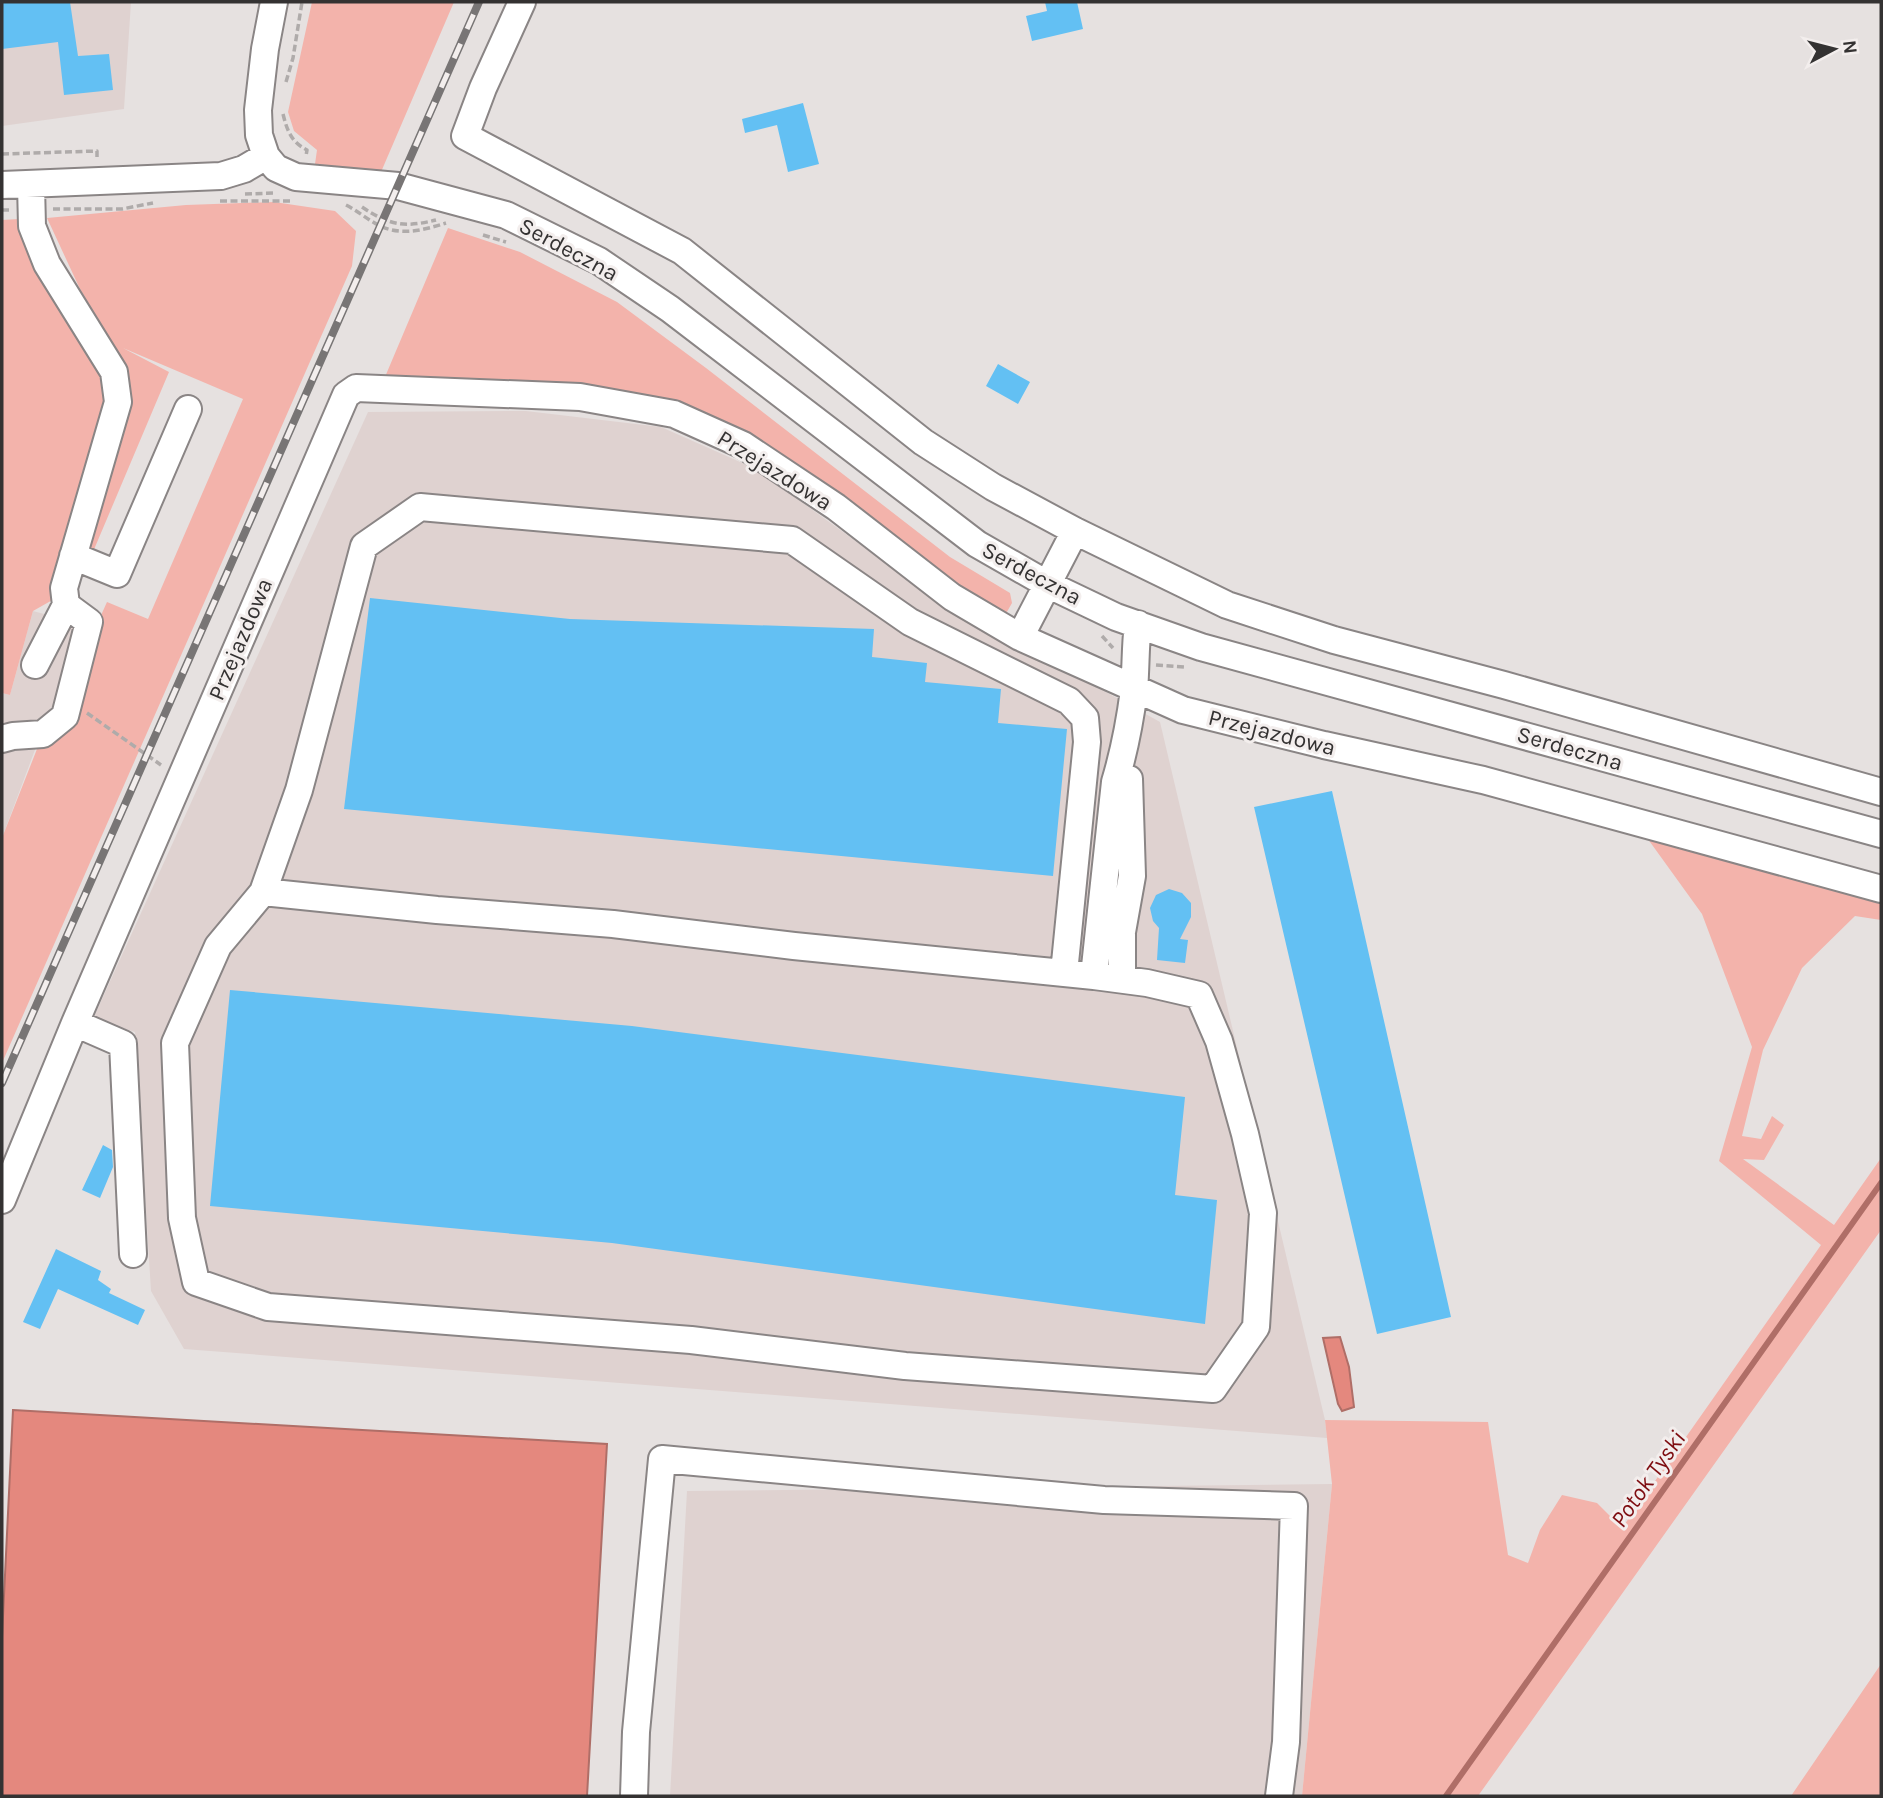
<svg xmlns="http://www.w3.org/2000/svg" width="1883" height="1798" viewBox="0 0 1883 1798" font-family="Karla,sans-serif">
  <rect width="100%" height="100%" fill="#e6e1e0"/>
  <!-- built -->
  <path fill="#dfd2d0" d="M2,2H131L124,109L2,126Z
    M526,411L661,427L756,469L926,592L1160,722L1325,1420L1327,1438L184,1349L151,1291L135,1032L93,1019L368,412Z
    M33,611L81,624L58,709L51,707L2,838V693L10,695Z
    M1332,1484L1302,1796H670L687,1491Z"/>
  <!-- green -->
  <path fill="#f3b3ab" d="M312,2H454L381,172L315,164L317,150L294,131L288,112Z
    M274,202L335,211L356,231L352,266L2,1063V838L37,749L65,731L98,622L107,602L148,619L243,399L123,348L169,372L79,585L33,611L10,695L2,693V220L19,219L31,260L105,382L112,342L80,289L47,218L186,205Z
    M448,228L520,252L617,302L706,368L950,557L1010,593L1012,603L1004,617L677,409L382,384Z
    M1645,835L1881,901V920L1855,916L1802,968L1763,1050L1742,1136L1761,1139L1772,1116L1784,1125L1764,1160L1743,1159L1834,1225L1881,1158V1230L1478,1796H1302L1332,1484L1325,1420L1488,1422L1508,1555L1528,1563L1540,1530L1562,1495L1597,1503L1622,1528L1821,1245L1719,1161L1752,1047L1702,914Z
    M1881,1664V1796H1791Z"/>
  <!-- water -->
  <path fill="#e4887e" stroke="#af6e67" stroke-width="2" d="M1340,1337L1349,1367L1354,1407L1342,1411L1338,1404L1323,1338Z
    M13,1410L607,1444L587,1796H2V1637Z"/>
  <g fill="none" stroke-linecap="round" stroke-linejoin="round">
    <!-- stream -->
    <path stroke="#af6e67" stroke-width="6" d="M1446,1796L1881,1183"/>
  </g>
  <!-- building -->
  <path fill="#63c0f3" d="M2,2H70L78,56L109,54L113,90L64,95L58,42L2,49Z
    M1045,2H1077L1083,29L1032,41L1026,16L1047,11Z
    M803,103L819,164L788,172L777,125L745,133L742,119Z
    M998,364L1030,382L1018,404L986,386Z
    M370,598L570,619L874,629L872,657L927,663L925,682L1001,689L998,723L1067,729L1053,876L344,809Z
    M1332,791L1451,1317L1377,1334L1254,807Z
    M1169,889L1182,893L1191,903V917L1180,939L1188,940L1185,963L1157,960L1159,928L1153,921L1150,908L1156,895Z
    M230,990L632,1026L1185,1097L1175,1195L1217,1200L1205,1324L612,1243L210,1206Z
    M103,1145L112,1150L113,1167L100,1198L82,1190Z
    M56,1249L101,1271L98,1280L111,1289L109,1293L145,1310L138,1325L58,1289L40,1329L23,1322Z"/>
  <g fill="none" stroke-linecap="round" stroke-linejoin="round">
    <!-- minor casing -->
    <g stroke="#8a8585" stroke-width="30">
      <path id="minor" d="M274,2L265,49L258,110L259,135L266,156L276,168L296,177L398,186L506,215L599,261L670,309L977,544L1047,584L1116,617L1201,647L1881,834
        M522,2L483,88L465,136L682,251L923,442L993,487L1075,531L1227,605L1334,640L1504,685L1881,792
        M2,185L221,176L244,169L266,156
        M73,556L117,574L188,409
        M1020,637L1075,531
        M35,665L66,605
        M2,739L13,736L43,734L65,716L89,622L66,605L64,588L118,402L114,372L47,264L32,226L31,185
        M263,892L299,790L364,546L420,507L792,540L910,622L1069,701L1085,718L1087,742L1064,973
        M1094,976L1147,983L1199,995L1219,1041L1245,1134L1263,1213L1256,1327L1213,1389L905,1366L691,1340L268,1307L196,1282L182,1218L175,1043L218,946L263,892L437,910L613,924L794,946L1094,976L1115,782C1124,752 1130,721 1134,690C1136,668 1135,647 1138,624
        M1122,979V932L1132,876L1129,779
        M75,1023L123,1044L133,1254
        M2,1200L75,1023L318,460L346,395L356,388L580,397L674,414L743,445L836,507L952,597L1020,637L1183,710L1324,745L1483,780L1881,889
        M634,1796L636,1732L662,1459L1104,1500L1294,1506L1286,1742L1279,1796"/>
    </g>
    <!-- path -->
    <path stroke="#afabaa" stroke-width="3.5" stroke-dasharray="7 3.5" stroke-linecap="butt" d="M286,82L293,58L302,2
      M283,114C287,130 291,142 307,150L306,156
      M2,154L97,151V157
      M245,194L276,193
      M220,201H293
      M346,205C358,211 368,220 380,226C402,236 424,230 446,223
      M362,207C389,225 404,228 436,220
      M53,209H122L153,203
      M2,210H10
      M483,235L506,242
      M1102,636L1113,648
      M1156,665L1184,667
      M87,713L161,765"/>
    <!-- minor -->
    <use href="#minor" stroke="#fff" stroke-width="26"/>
    <!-- rail casing -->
    <g stroke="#787575" stroke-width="8">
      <path id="rail" d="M2,1083L479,2"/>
    </g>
    <!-- rail -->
    <use href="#rail" stroke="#f3eeed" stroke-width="5" stroke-dasharray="16" stroke-linecap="butt"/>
  </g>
  <g text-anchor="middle" stroke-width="6" stroke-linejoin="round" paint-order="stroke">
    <!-- street labels -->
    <g font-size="23" fill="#343232" stroke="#f3eeed">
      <text transform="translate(569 249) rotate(28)" y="8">Serdeczna</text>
      <text transform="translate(775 470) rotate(32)" y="8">Przejazdowa</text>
      <text transform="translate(1032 573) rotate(28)" y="8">Serdeczna</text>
      <text transform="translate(240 639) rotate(-67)" y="8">Przejazdowa</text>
      <text transform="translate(1272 732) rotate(14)" y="8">Przejazdowa</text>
      <text transform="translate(1570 748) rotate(16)" y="8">Serdeczna</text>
    </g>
    <!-- water labels -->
    <g font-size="24" font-style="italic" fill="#7e0d11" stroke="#f3eeed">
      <text transform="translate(1648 1479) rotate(-55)" y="8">Potok Tyski</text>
    </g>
  </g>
  <!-- border -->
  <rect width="1883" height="1798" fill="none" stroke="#343232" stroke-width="7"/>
  <!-- north arrow -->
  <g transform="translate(1834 49) rotate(83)" stroke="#f3eeed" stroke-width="5" paint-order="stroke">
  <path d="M0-5L12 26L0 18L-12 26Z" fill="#343232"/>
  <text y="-10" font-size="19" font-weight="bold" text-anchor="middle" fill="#343232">N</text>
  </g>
</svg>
